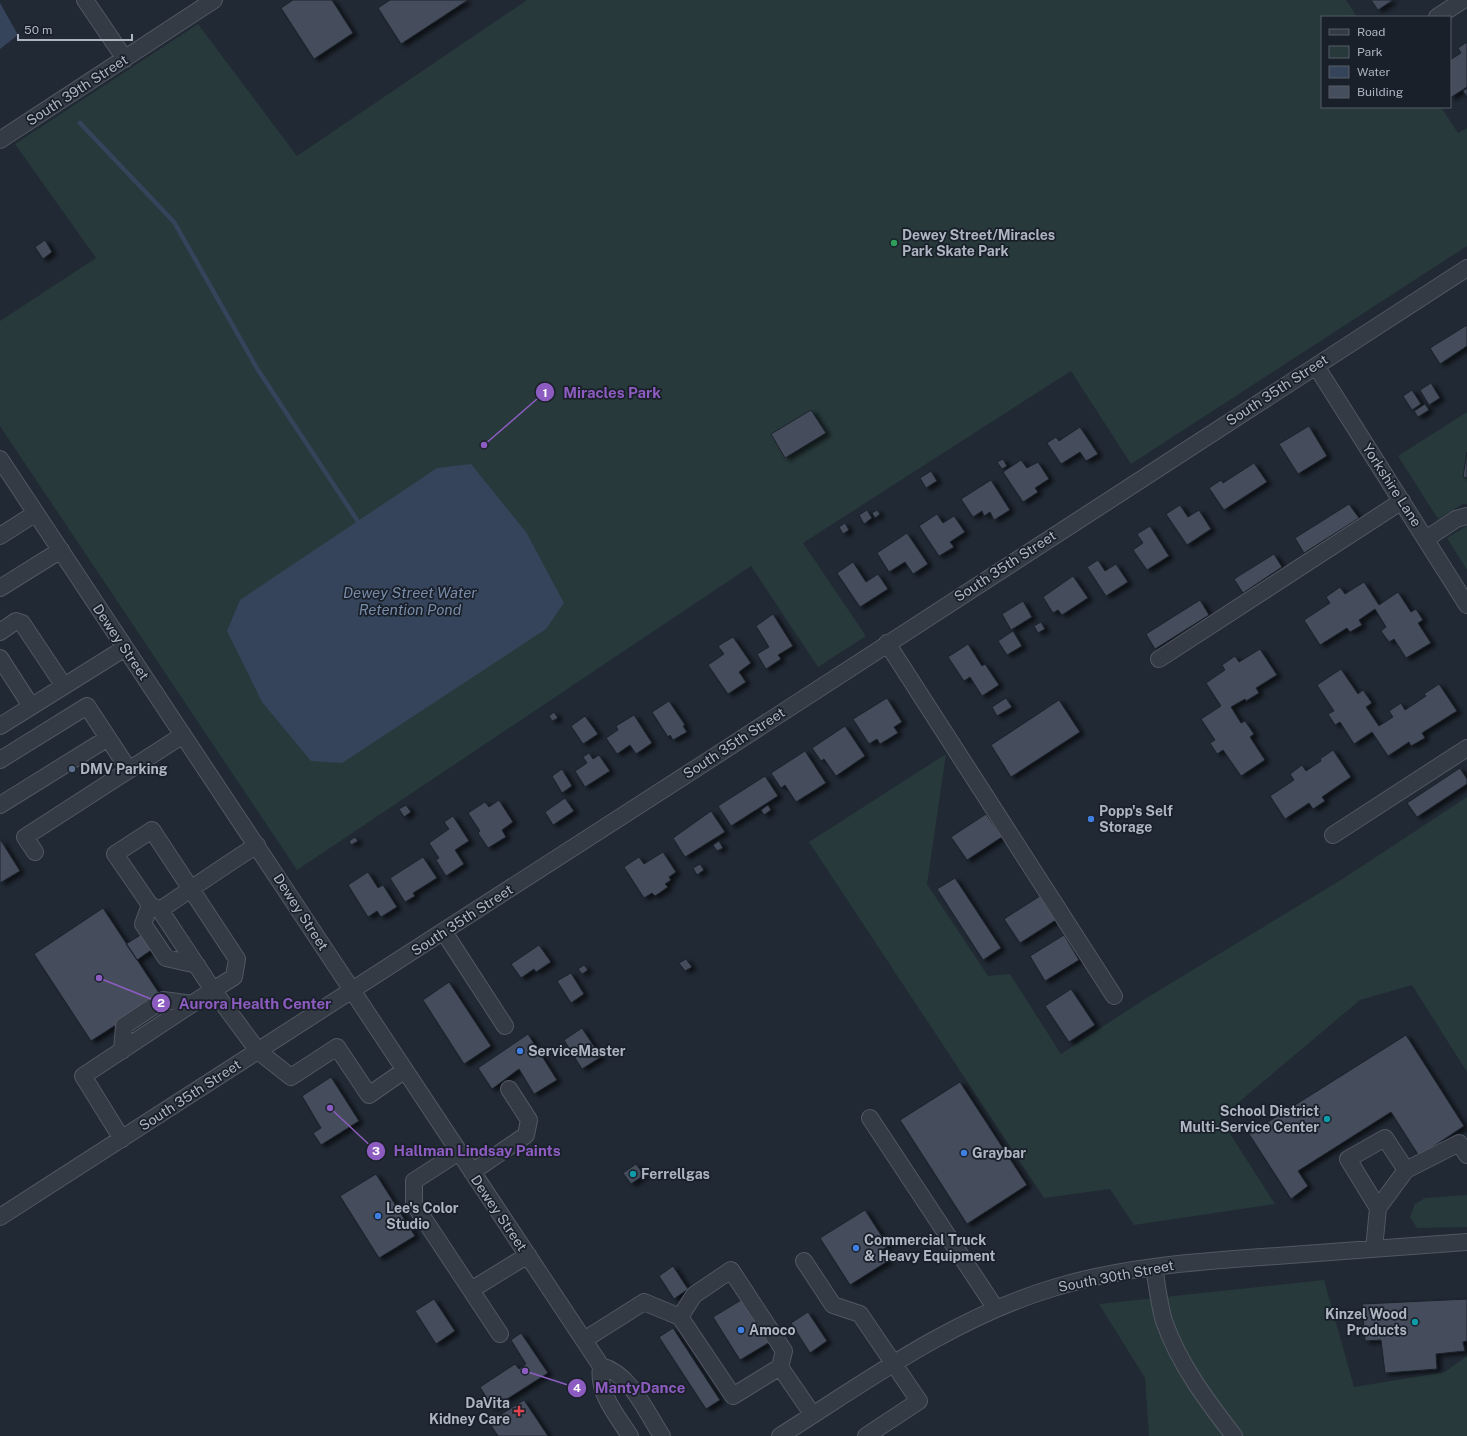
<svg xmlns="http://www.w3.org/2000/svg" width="1467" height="1436" viewBox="0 0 1467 1436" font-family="'Public Sans',sans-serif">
  <defs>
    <filter id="shadow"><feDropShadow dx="4.5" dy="2.5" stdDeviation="2" flood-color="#0009"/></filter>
  </defs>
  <rect width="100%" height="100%" fill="#212934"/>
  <!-- green -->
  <path fill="#27393a" d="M527,0H1346L1357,17H1322V107H1441L1458,133L1467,128V246L1131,464L1071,371L803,543L866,636L818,667L751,566L297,870L0,426V321L96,258L15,144L198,24L297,156Z
    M1467,412V452L1463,477L1467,478V504H1463L1438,519L1398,456Z
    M1467,526V570L1447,538Z
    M946,754L927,884L988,976L1010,974L1061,1054L1145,999L1344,878L1467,797V1072L1412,985L1360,1000L1220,1118L1275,1204L1134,1225L1110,1189L1044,1198L809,842Z
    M1467,1195V1227L1417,1228L1410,1217L1415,1204L1425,1198Z
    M1324,1280L1354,1387L1445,1372L1467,1356V1436H1149L1145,1378L1099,1304Z"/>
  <!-- water -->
  <path fill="#36445b" d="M0,3L18,35L0,49Z
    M471,464L526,532L564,603L546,629L342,763L311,761L262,702L227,631L240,600L437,468Z"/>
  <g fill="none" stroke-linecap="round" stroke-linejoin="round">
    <!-- stream -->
    <path stroke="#36445b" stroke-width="4.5" d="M80,123L174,222L258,370L357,520"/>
  </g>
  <!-- building -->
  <path fill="#444e5c" stroke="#1c222c" filter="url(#shadow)" d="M293,0H332L353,33L314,59L281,8Z
    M390,0H468L401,44L378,8Z
    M1371,0H1393L1378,10Z
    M1467,42V87L1450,98V60L1461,53L1458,48Z
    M1467,88V97L1463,91Z
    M45,240L52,252L43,259L35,247Z
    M1467,325V346L1440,364L1430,348Z
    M1431,383L1440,398L1429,405L1420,390Z
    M1412,390L1421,404L1412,410L1403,396Z
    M1425,404L1429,410L1418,417L1414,411Z
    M811,410L826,433L785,458L771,434Z
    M1309,426L1327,456L1298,474L1279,444Z
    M1080,427L1098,454L1086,461L1080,452L1061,464L1047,443L1056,437L1059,441Z
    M1467,452V478L1463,477Z
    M1003,459L1007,466L1002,469L997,462Z
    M1021,460L1027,468L1038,462L1049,479L1035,488L1038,492L1023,502L1003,472Z
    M1254,463L1267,482L1224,510L1209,488L1221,480L1223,483Z
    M931,471L937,481L926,488L920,478Z
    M991,480L1010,510L994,520L990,512L984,516L982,511L973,517L961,499Z
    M1349,504L1359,518L1304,553L1295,538Z
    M1180,505L1188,517L1199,510L1211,529L1187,545L1166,514Z
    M867,510L872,518L864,524L859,515Z
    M877,510L880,514L875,518L872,513Z
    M937,514L943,523L954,516L965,532L950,542L954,547L939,556L919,526Z
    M845,523L849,530L843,534L839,527Z
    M1150,526L1169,556L1147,570L1133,550L1143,543L1137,534Z
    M907,533L928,564L913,574L905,562L889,572L877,553Z
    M1274,554L1282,567L1243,593L1234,579Z
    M1098,560L1105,571L1116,564L1128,582L1106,596L1087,567Z
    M853,562L866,582L878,574L888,589L860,607L837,573Z
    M1073,576L1088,598L1062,615L1058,610L1053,613L1043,597Z
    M1364,582L1379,605L1398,592L1411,612L1416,609L1423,620L1418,623L1431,643L1406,658L1394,639L1389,642L1381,631L1386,627L1375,609L1359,620L1362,625L1350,632L1347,628L1320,645L1304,620L1330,603L1326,597L1340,587L1345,594Z
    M1200,600L1209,615L1155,649L1146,634Z
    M1023,601L1032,617L1011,630L1002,614Z
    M773,614L793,646L778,655L781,659L766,669L757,654L769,647L756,626Z
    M1041,622L1045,629L1038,633L1034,626Z
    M1013,631L1022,646L1007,655L998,641Z
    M733,637L751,663L739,672L746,682L728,694L708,665L724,654L718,646Z
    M968,644L982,666L985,664L999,685L982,696L970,677L964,681L948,657Z
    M1260,649L1277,675L1256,688L1259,693L1246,701L1245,699L1231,707L1241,723L1245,721L1254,734L1250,737L1265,760L1241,776L1223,750L1217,754L1210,743L1215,740L1201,719L1221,706L1206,683L1225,670L1222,665L1235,656L1239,662Z
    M1341,669L1358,694L1363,690L1372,703L1366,707L1379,726L1393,717L1389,711L1401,703L1405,710L1426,696L1424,694L1439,684L1457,711L1422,733L1425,738L1411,746L1409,742L1388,756L1372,732L1354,744L1340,722L1335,725L1328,714L1334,711L1317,685Z
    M887,698L902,722L894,727L898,733L880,744L877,739L869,744L853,719Z
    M1006,698L1012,707L997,716L992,707Z
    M1059,700L1080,732L1011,777L991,745Z
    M669,701L685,725L683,726L687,732L673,740L670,735L668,737L652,712Z
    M554,712L558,718L552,721L549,716Z
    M634,715L652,743L636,754L630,745L617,754L606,738L618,730L616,726Z
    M585,716L598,734L583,744L571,726Z
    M845,726L865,756L836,776L824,759L821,761L812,748Z
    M1333,750L1351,777L1322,797L1325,801L1313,809L1309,803L1285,819L1270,796L1294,780L1290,774L1302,765L1306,771L1321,761L1320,759Z
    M805,751L826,783L796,802L785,785L781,788L771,773Z
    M589,753L593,759L599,755L610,771L585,787L575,771L587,763L583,757Z
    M1460,768L1467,779V784L1417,817L1407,803Z
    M562,769L572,786L562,793L552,776Z
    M765,776L778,796L731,826L718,806Z
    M565,798L574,811L553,825L545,812Z
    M499,800L513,822L502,830L506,837L488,848L478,833L480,831L468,813L485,802L489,807Z
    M406,805L411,812L404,817L399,809Z
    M768,805L771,810L764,815L761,810Z
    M711,811L725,832L685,857L673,838Z
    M986,814L1002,837L967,860L951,837Z
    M453,816L469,841L455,850L464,864L446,876L436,860L439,858L429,843L449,829L444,822Z
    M355,837L358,841L351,845L349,841Z
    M0,839L20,871L0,883Z
    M719,841L723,848L717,851L713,845Z
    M663,852L676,872L669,877L671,880L665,884L668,887L655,896L652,893L644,898L624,867L639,857L644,864Z
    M423,857L437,878L413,893L415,896L405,902L390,878Z
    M700,864L704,870L697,875L693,868Z
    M368,872L378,888L383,885L397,907L381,917L377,911L368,917L348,885Z
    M955,878L1001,948L983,960L937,889Z
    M1040,896L1056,920L1020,943L1004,919Z
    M103,908L161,996L91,1041L34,954Z
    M150,929L160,944L137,960L126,944Z
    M1064,935L1079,960L1045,981L1030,956Z
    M539,945L551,962L536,972L534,969L521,978L511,964Z
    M686,959L692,967L685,971L679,963Z
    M584,965L588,970L582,974L578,969Z
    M571,973L584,994L571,1003L557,981Z
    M449,982L491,1046L464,1064L423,1000Z
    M1071,989L1095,1025L1069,1042L1045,1006Z
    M582,1028L601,1057L582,1069L564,1040Z
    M528,1034L557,1080L534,1094L519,1069L492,1089L478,1068Z
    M1406,1035L1464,1126L1419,1156L1391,1112L1298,1171L1308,1186L1291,1199L1249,1134Z
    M331,1077L359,1121L321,1145L313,1133L321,1128L302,1096Z
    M960,1082L1027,1185L967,1224L900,1120Z
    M636,1164L644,1175L631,1184L623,1173Z
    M376,1174L415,1236L379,1258L340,1196Z
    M865,1210L888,1246L882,1250L888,1261L850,1285L820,1238Z
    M673,1266L688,1289L674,1299L659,1276Z
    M434,1299L455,1331L436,1344L415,1311Z
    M743,1299L770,1342L740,1360L713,1317Z
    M1467,1299V1341L1463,1342L1465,1351L1436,1354L1437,1369L1385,1373L1381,1340L1365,1341L1362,1304Z
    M808,1312L827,1341L810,1353L791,1323Z
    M673,1328L720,1400L706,1409L659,1337Z
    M521,1333L548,1373L493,1408L480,1387L515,1364L519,1369L526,1364L511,1340Z
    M524,1400L548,1436H498L489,1422Z"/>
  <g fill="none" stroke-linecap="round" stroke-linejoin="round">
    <!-- minor casing -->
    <g stroke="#525863" stroke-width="18">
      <path id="minor" d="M85,0L125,59
        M1437,17L1463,0
        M0,140L214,0
        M1316,366L1467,605
        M0,459L601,1366C597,1393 616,1414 630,1436
        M0,536L36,513
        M1426,539L1456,519L1467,516
        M0,588L61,550
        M0,632L16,621L22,623L64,686
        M887,643L1114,996
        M0,658L31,706
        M1159,659L1402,501
        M0,726L125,648
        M0,760L87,706L129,770
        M0,805L108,738
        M1333,835L1467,748
        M35,852L25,837L183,735
        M150,905L143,924L166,958L197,965
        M160,910L150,905L115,854L152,830L237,959L234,977L213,990L160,910C192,888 224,866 257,845
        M444,932L505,1026
        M122,1051L124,1026L163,1000L192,1004
        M870,1118L996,1309
        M122,1139L83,1076L213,990L258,1051L291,1077L337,1047L369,1095L405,1070
        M459,1152L414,1181V1204L500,1334
        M472,1172L526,1135L529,1120L509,1089
        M1378,1208L1406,1170
        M0,1217C491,904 978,584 1467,268
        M1374,1249L1378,1208L1348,1159L1385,1138L1406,1170L1459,1143L1467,1155
        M804,1261L833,1305L860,1314L919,1401L866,1436
        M1154,1267C1157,1285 1159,1304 1164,1321C1179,1364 1207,1401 1234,1436
        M471,1290L528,1255
        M680,1317L694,1295L731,1270L784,1351L780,1367
        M584,1340L644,1302L680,1317L733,1396L780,1367L813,1415
        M601,1366C631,1374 646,1412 662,1436
        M780,1436C867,1381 953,1318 1053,1288C1121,1267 1192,1262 1262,1257C1331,1252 1399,1247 1467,1242"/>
    </g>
    <!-- minor -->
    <use href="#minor" stroke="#343b45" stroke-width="16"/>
  </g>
  <!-- markers -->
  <circle fill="#2e9e5b" stroke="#1a202a" stroke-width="1.5" cx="894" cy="243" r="4"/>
  <circle fill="#5c6f8a" stroke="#1a202a" stroke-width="1.5" cx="72" cy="769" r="4"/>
  <g fill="#3f7fe0" stroke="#1a202a" stroke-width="1.5">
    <circle cx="1091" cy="819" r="4"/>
    <circle cx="520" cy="1051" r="4"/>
    <circle cx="964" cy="1153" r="4"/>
    <circle cx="378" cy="1216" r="4"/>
    <circle cx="856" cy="1248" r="4"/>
    <circle cx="741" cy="1330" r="4"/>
  </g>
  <g fill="#0f9aa8" stroke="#1a202a" stroke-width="1.5">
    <circle cx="1327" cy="1119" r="4"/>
    <circle cx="633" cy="1174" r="4"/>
    <circle cx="1415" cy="1322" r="4"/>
  </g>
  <path fill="#e0444e" stroke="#1a202a" stroke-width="1.5" d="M517 1405h4v4h4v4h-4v4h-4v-4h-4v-4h4z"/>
  <g text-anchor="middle" stroke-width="3.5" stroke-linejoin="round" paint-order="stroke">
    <!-- street labels -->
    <g font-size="14" fill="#aeb5c2" stroke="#1a202a">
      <text transform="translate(77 90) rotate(-33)" y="5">South 39th Street</text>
      <text transform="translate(1277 390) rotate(-33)" y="5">South 35th Street</text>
      <text transform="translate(1392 485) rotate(57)" y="5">Yorkshire Lane</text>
      <text transform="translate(1005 566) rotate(-33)" y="5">South 35th Street</text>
      <text transform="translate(121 642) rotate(56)" y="5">Dewey Street</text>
      <text transform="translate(734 743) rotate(-33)" y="5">South 35th Street</text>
      <text transform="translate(301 912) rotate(57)" y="5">Dewey Street</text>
      <text transform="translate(462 920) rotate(-33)" y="5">South 35th Street</text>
      <text transform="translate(190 1095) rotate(-33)" y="5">South 35th Street</text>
      <text transform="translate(499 1213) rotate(56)" y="5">Dewey Street</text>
      <text transform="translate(1116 1276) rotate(-11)" y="5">South 30th Street</text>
    </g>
    <!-- poi labels -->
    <g font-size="14" font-weight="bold" fill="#aeb5c2" stroke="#1a202a" text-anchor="start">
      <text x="902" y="240">Dewey Street/Miracles<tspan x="902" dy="16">Park Skate Park</tspan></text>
      <text x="80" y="774">DMV Parking</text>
      <text x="1099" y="816">Popp's Self<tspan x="1099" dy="16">Storage</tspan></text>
      <text x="528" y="1056">ServiceMaster</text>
      <text x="1319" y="1116" text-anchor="end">School District<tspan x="1319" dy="16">Multi-Service Center</tspan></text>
      <text x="972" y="1158">Graybar</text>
      <text x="641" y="1179">Ferrellgas</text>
      <text x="386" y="1213">Lee's Color<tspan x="386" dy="16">Studio</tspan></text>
      <text x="864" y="1245">Commercial Truck<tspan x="864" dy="16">&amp; Heavy Equipment</tspan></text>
      <text x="1407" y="1319" text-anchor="end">Kinzel Wood<tspan x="1407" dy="16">Products</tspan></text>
      <text x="749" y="1335">Amoco</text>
      <text x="510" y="1408" text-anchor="end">DaVita<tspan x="510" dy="16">Kidney Care</tspan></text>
    </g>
    <!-- water labels -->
    <g font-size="15" font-style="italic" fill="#788ba9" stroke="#1a202a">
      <text x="410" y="598">Dewey Street Water<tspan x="410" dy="17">Retention Pond</tspan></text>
    </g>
  </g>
  <!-- callouts -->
  <path fill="none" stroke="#8d5cc0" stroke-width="1.5" d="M484 445L545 392M99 978L161 1003M330 1108L376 1151M525 1371L577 1388"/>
  <g fill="#8d5cc0" stroke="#1a202a" stroke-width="1.5">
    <circle cx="484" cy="445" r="4"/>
    <circle cx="99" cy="978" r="4"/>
    <circle cx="330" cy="1108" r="4"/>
    <circle cx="525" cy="1371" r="4"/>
    <circle cx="545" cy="392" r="10"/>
    <circle cx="161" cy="1003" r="10"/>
    <circle cx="376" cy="1151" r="10"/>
    <circle cx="577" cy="1388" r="10"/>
  </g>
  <g font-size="12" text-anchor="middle" font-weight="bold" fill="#fff">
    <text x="545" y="397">1</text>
    <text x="161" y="1007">2</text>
    <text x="376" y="1155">3</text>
    <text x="577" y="1392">4</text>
  </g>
  <g font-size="15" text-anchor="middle" font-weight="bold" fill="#8d5cc0" stroke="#1a202a" stroke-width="3.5" stroke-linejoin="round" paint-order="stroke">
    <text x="612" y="398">Miracles Park</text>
    <text x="255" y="1009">Aurora Health Center</text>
    <text x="477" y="1156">Hallman Lindsay Paints</text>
    <text x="640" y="1393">MantyDance</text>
  </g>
  <!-- legend -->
  <rect x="1321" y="16" width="130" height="92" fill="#1a202a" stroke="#555c67"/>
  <rect x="1329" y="29" width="20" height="6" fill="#343b45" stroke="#555c67"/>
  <text x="1357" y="36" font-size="12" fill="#aeb5c2">Road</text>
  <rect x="1329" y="46" width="20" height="12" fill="#27393a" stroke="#555c67"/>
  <text x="1357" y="56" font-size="12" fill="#aeb5c2">Park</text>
  <rect x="1329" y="66" width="20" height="12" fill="#36445b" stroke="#555c67"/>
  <text x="1357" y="76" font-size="12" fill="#aeb5c2">Water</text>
  <rect x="1329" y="86" width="20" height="12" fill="#444e5c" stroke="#555c67"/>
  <text x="1357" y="96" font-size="12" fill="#aeb5c2">Building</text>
  <!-- scale -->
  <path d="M18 34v6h114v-6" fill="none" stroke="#aeb5c2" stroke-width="2"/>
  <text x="24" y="34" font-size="12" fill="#aeb5c2" stroke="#1a202a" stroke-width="3" paint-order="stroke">50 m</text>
</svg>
